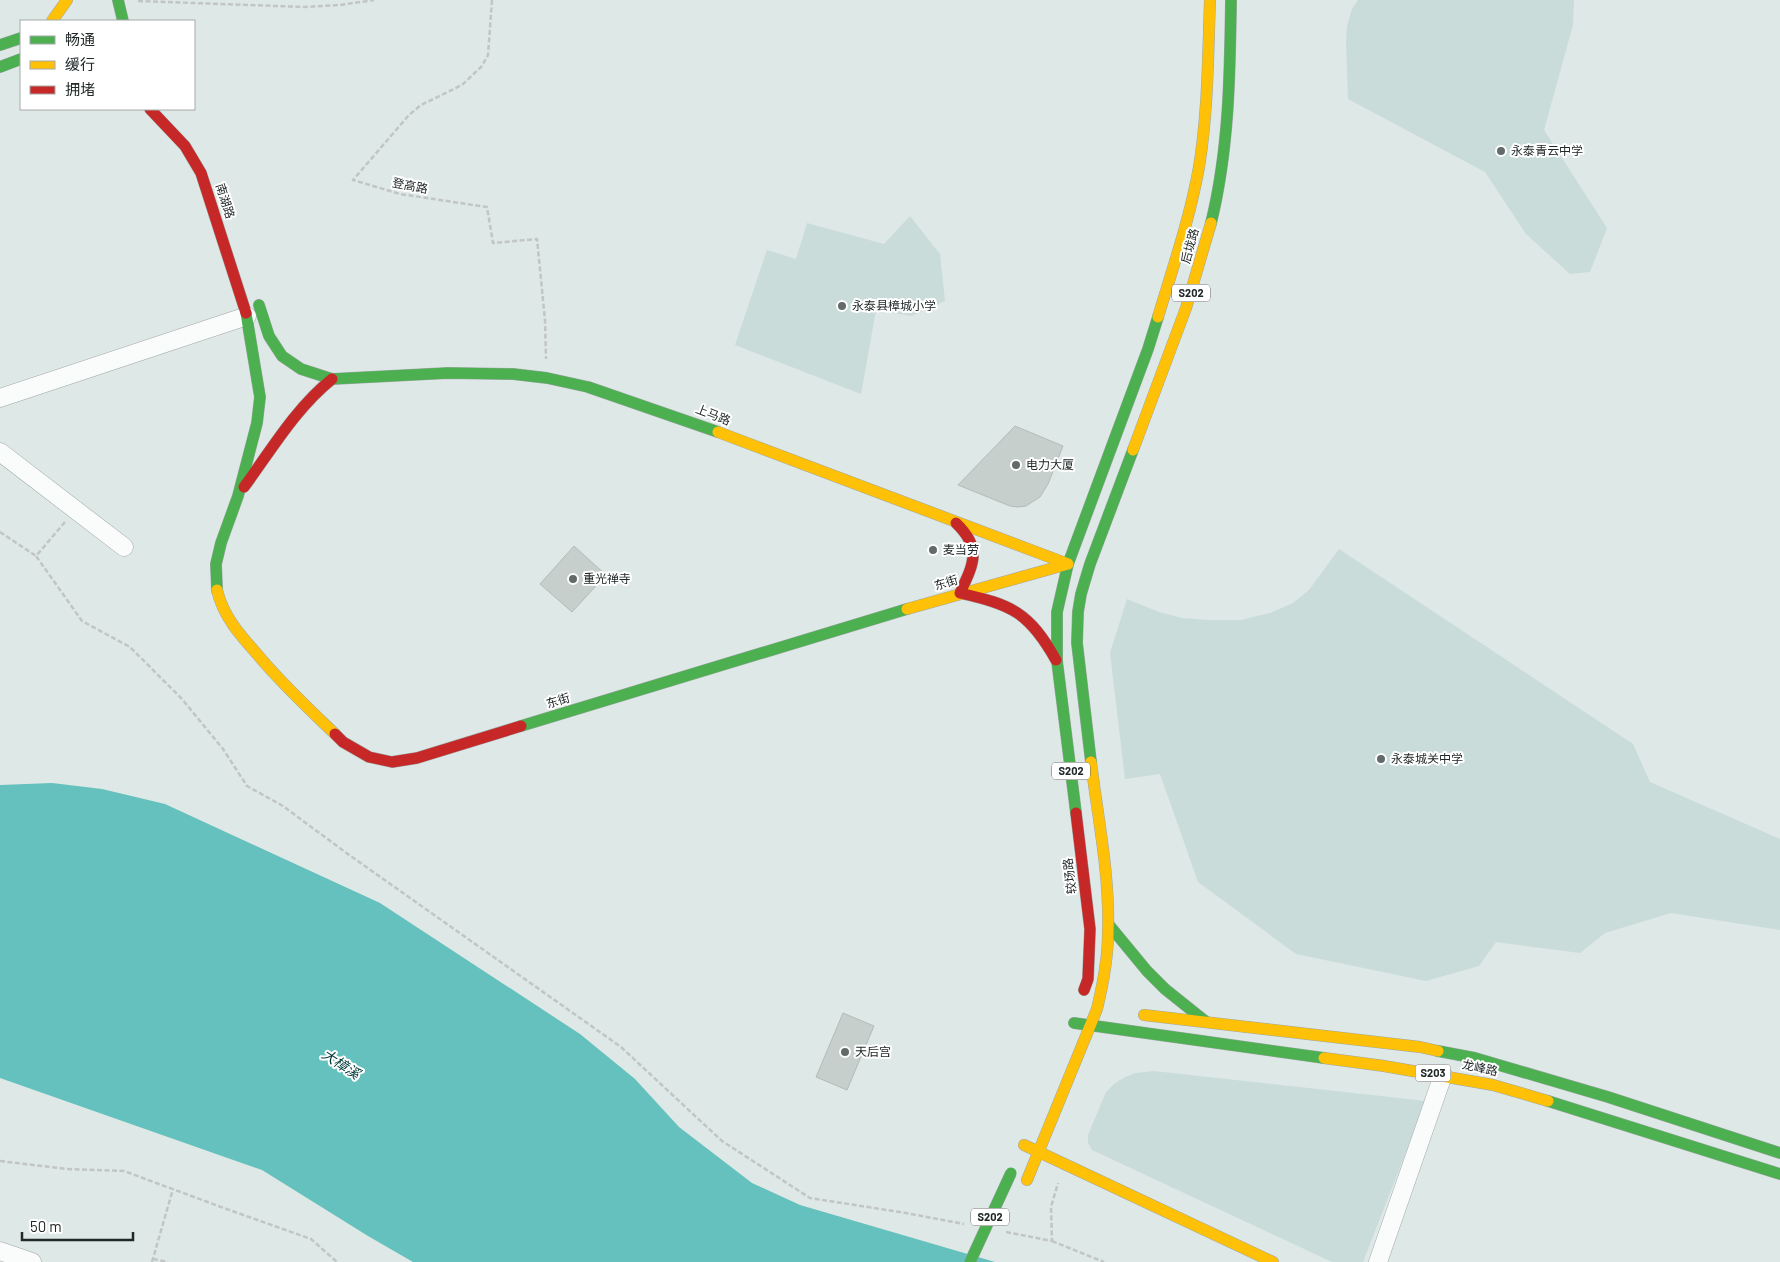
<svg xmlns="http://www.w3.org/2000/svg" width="1780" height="1262" viewBox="0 0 1780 1262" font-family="Barlow,'Noto Sans SC',sans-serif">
  <rect width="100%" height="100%" fill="#dee8e6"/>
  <!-- built -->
  <path fill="#c9dcda" d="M1358,0H1574L1573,25L1544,130L1607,228L1590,272L1570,274L1526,234L1485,172L1348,99L1346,42L1347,26L1352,9Z
    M910,216L940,254L945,301L912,316L876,310L861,394L735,345L767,250L796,259L807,223L884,244Z
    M1339,549L1633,744L1650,782L1780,839V930L1671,913L1605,933L1580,953L1496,942L1479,966L1426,981L1296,954L1198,882L1160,774L1125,779L1110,653L1127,599L1159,612L1182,618L1209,620H1241L1270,613L1293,603L1309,590Z
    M1154,1071L1426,1101L1363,1262H1332L1092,1150L1088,1143V1135L1106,1092L1114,1084L1125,1077L1136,1073Z"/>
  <!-- water -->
  <path fill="#64c1bd" d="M52,783L102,789L165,804L380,903L580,1034L635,1079L679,1127L752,1183L800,1205L995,1262H413L368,1236L262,1170L0,1078V785Z"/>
  <!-- building -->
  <path fill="#c7cfcd" stroke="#b4bbbb" d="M1015,426L1063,446L1048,484L1040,497L1026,506L1018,507L1010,506L958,485Z
    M574,546L606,575L572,612L540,584Z
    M843,1013L874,1026L847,1090L816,1077Z"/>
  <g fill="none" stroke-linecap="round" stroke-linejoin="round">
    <!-- street casing -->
    <g stroke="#9fa7a6" stroke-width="19">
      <path id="street" d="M0,398L247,316
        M0,452L124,547
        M0,1251L32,1262
        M1378,1262L1443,1075"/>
    </g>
    <!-- fast casing -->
    <g stroke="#9fa7a6" stroke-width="12">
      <path id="fast" d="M118,0L123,21
        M0,45L21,38
        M0,67L21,59
        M1211,223C1229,150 1230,75 1231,0
        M259,305L269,336L282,356L301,369L332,379L448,373L513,374L547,378L588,387L718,432
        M217,590L216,564L221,543L238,496L257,423L260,397L246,313
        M521,726L907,609
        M1091,762L1077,643L1078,612L1081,594L1090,564L1133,450
        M1076,813L1057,661V612L1068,564L1148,349L1158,317
        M1109,925L1147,971L1165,989L1205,1021
        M1074,1023L1324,1058
        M1438,1051L1475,1058L1608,1097L1780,1153
        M1548,1101L1780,1174"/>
    </g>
    <!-- slow casing -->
    <g stroke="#9fa7a6" stroke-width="12">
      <path id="slow" d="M52,21L67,0
        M1158,317C1173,267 1190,218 1199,167C1208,112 1208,55 1210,0
        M718,432L1068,564
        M1133,450L1186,308L1211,223
        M217,590C223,616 240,635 257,654C281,683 308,708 335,734
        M907,609L1068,564
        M1144,1015L1420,1047L1438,1051
        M1324,1058L1384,1066L1493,1085L1548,1101
        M1024,1145L1273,1262
        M1027,1180L1097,1009C1103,984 1108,959 1108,933C1110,876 1098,819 1091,762"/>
    </g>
    <!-- jam casing -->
    <g stroke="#9fa7a6" stroke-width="12">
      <path id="jam" d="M150,109L185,146L201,173L246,313
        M244,487C272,449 295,409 332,379
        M956,523C982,548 974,563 960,593
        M960,593C1012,605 1029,612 1056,660
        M335,734L343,742L369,757L392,762L417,758L521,726
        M1076,813L1090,929L1088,979L1084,990"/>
    </g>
    <!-- path -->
    <path stroke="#c2c5c5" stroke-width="2.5" stroke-dasharray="5 2.5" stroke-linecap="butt" d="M492,0L488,55L482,66L462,85L421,105L409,115L353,180L400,194L487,207L493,243L537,239L545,320L546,359
      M138,1L304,7L340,5L374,0
      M65,522L36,556L82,621L130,647L182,699L223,749L247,786L283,806L345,852L621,1047L722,1141L810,1198L906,1213L964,1224
      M0,532L36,556
      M0,1161L67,1169L124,1171L221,1207L311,1239L337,1262
      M1006,1232L1052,1241L1051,1207L1058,1183
      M1052,1241L1104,1262
      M153,1259L168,1262
      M152,1262L173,1189"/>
    <!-- street -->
    <use href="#street" stroke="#fafcfb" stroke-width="18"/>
    <!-- fast -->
    <use href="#fast" stroke="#4caf50" stroke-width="11"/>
    <!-- slow -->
    <use href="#slow" stroke="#ffc107" stroke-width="11"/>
    <!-- jam -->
    <use href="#jam" stroke="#c62828" stroke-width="11"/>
    <!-- fast-bridge casing -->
    <g stroke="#9fa7a6" stroke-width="12" stroke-linecap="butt">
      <path id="fast-bridge" d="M970,1262L1011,1173"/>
    </g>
    <!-- fast-bridge -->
    <use href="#fast-bridge" stroke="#4caf50" stroke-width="11"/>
  </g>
  <!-- markers -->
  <g fill="#636b6a" stroke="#fff" stroke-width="2">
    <circle cx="1501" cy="151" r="5"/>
    <circle cx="842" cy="306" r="5"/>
    <circle cx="1016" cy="465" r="5"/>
    <circle cx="933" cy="550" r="5"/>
    <circle cx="573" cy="579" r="5"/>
    <circle cx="1381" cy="759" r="5"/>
    <circle cx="845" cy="1052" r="5"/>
  </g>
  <g text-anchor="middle" stroke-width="4" stroke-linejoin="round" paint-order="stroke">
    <!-- shield labels -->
    <g fill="#fff" stroke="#646868" stroke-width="1">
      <rect x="1172" y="284.5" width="38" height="17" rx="4"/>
      <rect x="1052" y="762.5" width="38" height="17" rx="4"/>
      <rect x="1415.5" y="1064.5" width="35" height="17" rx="4"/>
      <rect x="971" y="1208.5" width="38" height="17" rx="4"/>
    </g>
    <g font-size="11" font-weight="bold" fill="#212828">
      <text x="1191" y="297">S202</text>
      <text x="1071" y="775">S202</text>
      <text x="1433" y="1077">S203</text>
      <text x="990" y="1221">S202</text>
    </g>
    <!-- poi labels -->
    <g font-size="12" fill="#212828" stroke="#fff" text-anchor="start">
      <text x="1511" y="155">永泰青云中学</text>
      <text x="852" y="310">永泰县樟城小学</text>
      <text x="1026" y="469">电力大厦</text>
      <text x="943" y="554">麦当劳</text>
      <text x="583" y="583">重光禅寺</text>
      <text x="1391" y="763">永泰城关中学</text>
      <text x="855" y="1056">天后宫</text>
    </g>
    <!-- street labels -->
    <g font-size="12" fill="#212828" stroke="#fff">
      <text transform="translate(410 186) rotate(11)" y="4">登高路</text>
      <text transform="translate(225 201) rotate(72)" y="4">南湖路</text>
      <text transform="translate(1190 246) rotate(-75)" y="4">后垅路</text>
      <text transform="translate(713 415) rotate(21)" y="4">上马路</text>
      <text transform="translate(946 583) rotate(-17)" y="4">东街</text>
      <text transform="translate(558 701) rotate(-17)" y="4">东街</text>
      <text transform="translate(1070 876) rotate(-97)" y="4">较场路</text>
      <text transform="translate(1480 1068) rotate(12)" y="4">龙峰路</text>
    </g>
    <!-- water labels -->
    <g font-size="14" font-style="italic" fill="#003937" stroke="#fff">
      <text transform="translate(341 1064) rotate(33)" y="5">大樟溪</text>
    </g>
  </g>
  <!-- legend -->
  <rect x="20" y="20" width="175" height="90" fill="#ffffff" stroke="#a6a9a9"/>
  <rect x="30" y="36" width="25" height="8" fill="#4caf50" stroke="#a6a9a9"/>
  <text x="65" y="45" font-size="15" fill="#212828">畅通</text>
  <rect x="30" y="61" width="25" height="8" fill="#ffc107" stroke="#a6a9a9"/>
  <text x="65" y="70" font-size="15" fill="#212828">缓行</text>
  <rect x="30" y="86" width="25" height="8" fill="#c62828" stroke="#a6a9a9"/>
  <text x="65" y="95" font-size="15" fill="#212828">拥堵</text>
  <!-- scale -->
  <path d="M22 1232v8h111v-8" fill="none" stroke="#212828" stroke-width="2.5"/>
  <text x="30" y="1232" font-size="15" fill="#212828" stroke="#ffffff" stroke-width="4" paint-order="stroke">50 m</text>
</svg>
